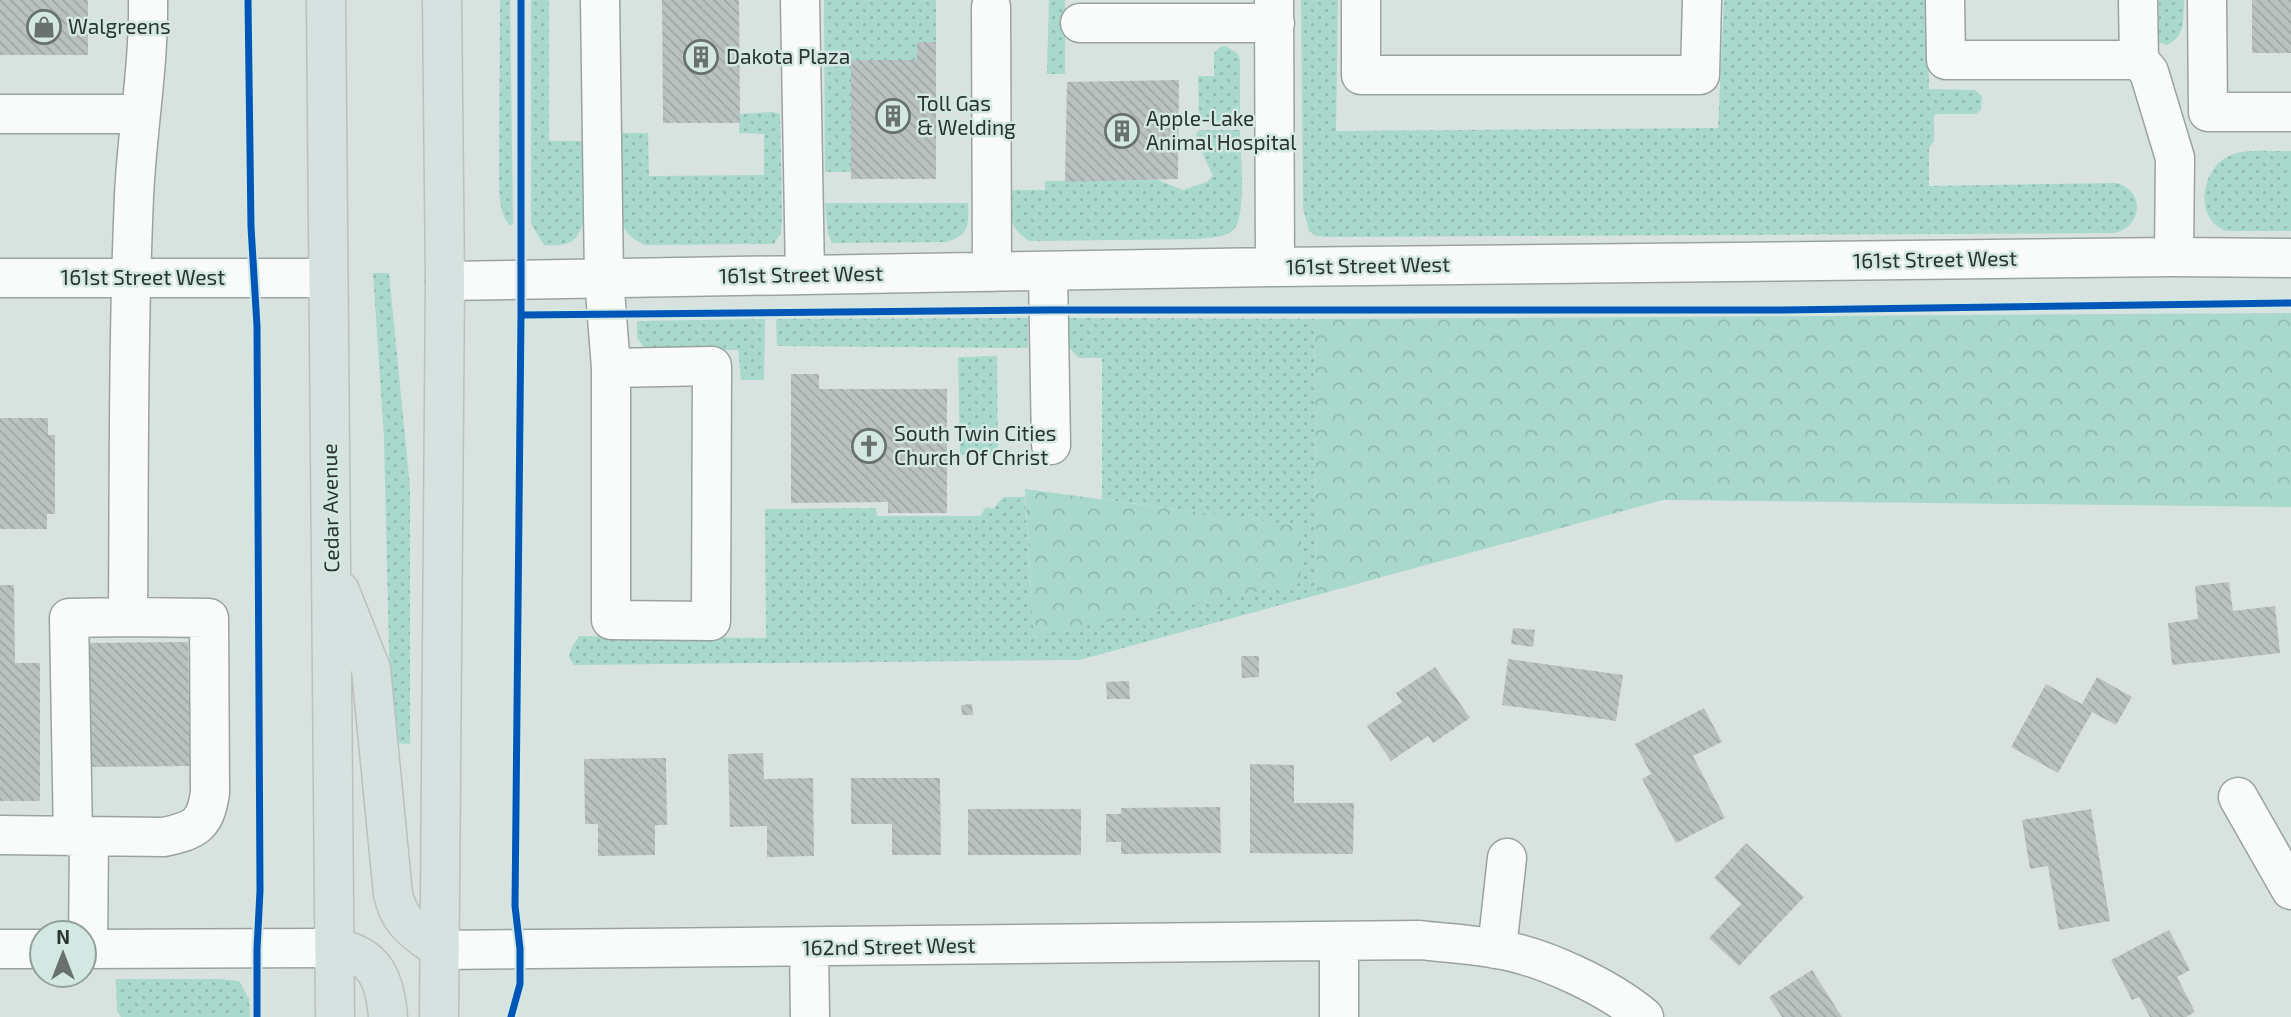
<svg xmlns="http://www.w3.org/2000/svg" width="2291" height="1017" viewBox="0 0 2291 1017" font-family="'Exo 2',sans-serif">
  <defs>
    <pattern id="grass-dots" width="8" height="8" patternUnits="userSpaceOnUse" patternTransform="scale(1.75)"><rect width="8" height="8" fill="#a8d9cc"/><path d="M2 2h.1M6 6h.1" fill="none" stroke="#91bbb0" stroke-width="1.8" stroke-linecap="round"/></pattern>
    <pattern id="park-crowns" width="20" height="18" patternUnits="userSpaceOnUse" patternTransform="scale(1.75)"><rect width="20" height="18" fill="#a8d9cc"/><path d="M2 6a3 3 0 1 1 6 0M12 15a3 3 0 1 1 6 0" fill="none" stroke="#91bbb0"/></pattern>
    <pattern id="building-back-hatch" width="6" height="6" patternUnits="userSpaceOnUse" patternTransform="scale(1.75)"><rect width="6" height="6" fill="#b9c2c0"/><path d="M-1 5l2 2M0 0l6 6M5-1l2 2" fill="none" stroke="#9fa7a5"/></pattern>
  </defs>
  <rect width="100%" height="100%" fill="#d8e3e0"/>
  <!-- grass -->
  <path fill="url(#grass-dots)" d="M500,0H510L513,223L510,226C499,213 500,198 499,182Z
    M531,0H549V141H582L583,222C577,245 566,246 544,245L531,224Z
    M824,0H936V42L917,43V60H851V172H825Z
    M1049,0H1065V74H1047Z
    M1301,0H1338L1336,131L1718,128L1724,0H1928L1929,89L1975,90L1982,96L1981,110L1976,114H1938L1934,115V141L1929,148V186L2117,183C2146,192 2142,227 2114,233L1328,237L1316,236L1309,231L1303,208Z
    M2159,0H2184C2183,18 2186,37 2167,45L2159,42Z
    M1226,46L1238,54L1240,60V122L1199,121L1198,76H1214V53L1220,47Z
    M773,112L780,114L782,216L781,233L774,244L645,245C631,238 624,233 621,218L619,133H648L649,176L764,175V134L739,133L740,114Z
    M1200,130H1240C1240,150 1248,220 1232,231C1224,238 1210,237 1200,239L1030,241C1010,230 1004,212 1013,190H1045V181L1158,180L1183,190L1207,182L1213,176L1197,142L1196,133Z
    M2291,151V231H2226C2192,219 2202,166 2231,155C2249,148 2273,152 2291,151Z
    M825,203H968C969,225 969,235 947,242L832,243L828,234Z
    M373,273H389L410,487V744L395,743L389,651L384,438Z
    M1028,318V348L777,346L776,319Z
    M1066,318L1314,319L1317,595L1079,660L574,665L569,657L572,647L579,636L766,638L765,509L876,508L877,516H980L986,507L993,509L1003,497H1025L1034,636L1300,526L1102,499V358H1079L1068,347Z
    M765,319L764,380H741L738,350L647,351L637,338V321Z
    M997,356L998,455H960L958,357Z
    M116,979H220L239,981L249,999L250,1017H121L117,1011Z"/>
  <!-- park -->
  <path fill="url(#park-crowns)" d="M2291,313V507L1663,500L1317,595L1314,319Z
    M1025,489L1301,526V583L1034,636Z"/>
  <!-- building -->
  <path fill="url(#building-back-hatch)" d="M0,0H88V55H0Z
    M662,0H739L740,123H663Z
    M2252,0H2291V53H2252Z
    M917,42H936V179H851V60H917Z
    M1179,80L1178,179L1065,182L1067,82Z
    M791,374H819V389H947V513H888V502L791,503Z
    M0,418H48V435H55V514H47V529H0Z
    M2229,582L2233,611L2275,606L2280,653L2172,665L2168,623L2198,619L2195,586Z
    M0,585H14L15,663H40V801H0Z
    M1513,628L1535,630L1533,647L1511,644Z
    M188,642L190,766L86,767L84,643Z
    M1241,656H1259V677L1242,678Z
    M1508,659L1623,675L1616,721L1502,705Z
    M1435,667L1470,718L1433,743L1428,736L1391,761L1367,726L1402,702L1396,693Z
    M2097,677L2132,697L2116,725L2092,712L2058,773L2011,747L2046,684L2082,704Z
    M1129,681L1130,699H1107L1106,682Z
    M972,704L973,715H962L961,705Z
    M1704,708L1722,742L1693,756L1725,818L1676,843L1642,779L1651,774L1635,744Z
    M763,753L764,779L813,778L814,856L767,857V826L730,827L728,754Z
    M666,758L667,825H655V855L598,856V824H585L584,759Z
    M1250,764L1294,765V803H1354L1353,854L1250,853Z
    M851,778H940L941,855H892V824H851Z
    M1220,807L1221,853L1121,854V842H1106V814H1121V808Z
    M968,809H1081V855H968Z
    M2091,809L2110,921L2059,930L2048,866L2030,869L2022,820Z
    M1746,843L1804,897L1739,966L1709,938L1741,904L1714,878Z
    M2169,930L2190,970L2177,977L2195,1012L2186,1017H2150L2139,997L2132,1000L2111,960Z
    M1812,970L1842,1017H1782L1769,997Z"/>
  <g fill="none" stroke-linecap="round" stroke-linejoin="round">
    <!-- minor casing -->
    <g stroke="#9aa3a0" stroke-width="41">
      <path id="minor" d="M600,0L604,278L611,368V620L711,621L712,366L611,368
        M800,0L805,275
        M1274,0L1275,267
        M1361,0V75H1700L1702,0
        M1945,0L1946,60H2139
        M2138,0L2139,60L2149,72L2175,158L2174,257
        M2207,0L2208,112H2291
        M991,7L992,272
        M1080,23H1275
        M0,114H141
        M1048,271L1051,445
        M0,278H328
        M445,281L1275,267L2174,257L2291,258
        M2238,797L2291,890
        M0,835L164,837C195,830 205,826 210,793L209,618L128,617C129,477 128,337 134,196C137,131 149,66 148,0
        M73,837L69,618L128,617
        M1339,942V1017
        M809,947L810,1017
        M0,949H42
        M84,949L334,948
        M88,949L89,837
        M1497,949L1507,858
        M440,950L1420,940C1445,943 1471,944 1496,949C1543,956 1608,987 1644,1017"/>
    </g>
    <!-- major casing -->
    <g stroke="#bbc0bf" stroke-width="41">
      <path id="major" d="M326,0L335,1017
        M340,591L371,669L393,894C400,925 417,932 440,950
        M334,948C375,954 385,979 388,1017
        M439,1017L445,281L442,0"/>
    </g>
    <!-- minor -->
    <use href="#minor" stroke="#f9fbfa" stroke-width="38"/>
    <!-- major -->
    <use href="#major" stroke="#d6e2e0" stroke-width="38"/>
    <!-- cycleway casing -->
    <g stroke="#d3e8e2" stroke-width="11">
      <path id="cycleway" d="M248,0L251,227L257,326L260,891L257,949V1017
        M521,315L1049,310H1783L2291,303
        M511,1017L520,984V949L515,906L521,315V0"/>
    </g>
    <!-- cycleway -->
    <use href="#cycleway" stroke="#0057b8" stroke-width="7"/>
  </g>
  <!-- icons -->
  <defs>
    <g id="shop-ring" transform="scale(1.75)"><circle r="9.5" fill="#d3e8e2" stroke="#68716e" stroke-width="1.5"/><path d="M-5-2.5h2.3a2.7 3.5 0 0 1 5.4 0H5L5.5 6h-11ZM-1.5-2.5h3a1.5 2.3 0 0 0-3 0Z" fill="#68716e"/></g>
    <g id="building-ring" transform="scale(1.75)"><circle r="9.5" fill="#d3e8e2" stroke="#68716e" stroke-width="1.5"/><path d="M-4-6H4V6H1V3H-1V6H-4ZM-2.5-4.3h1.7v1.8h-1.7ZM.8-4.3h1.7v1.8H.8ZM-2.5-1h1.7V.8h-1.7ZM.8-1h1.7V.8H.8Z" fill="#68716e"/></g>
    <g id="church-ring" transform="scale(1.75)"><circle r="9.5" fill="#d3e8e2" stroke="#68716e" stroke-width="1.5"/><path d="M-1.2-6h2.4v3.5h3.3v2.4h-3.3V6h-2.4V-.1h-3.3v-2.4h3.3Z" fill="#68716e"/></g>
  </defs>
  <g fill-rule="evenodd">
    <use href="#shop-ring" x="44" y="27"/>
    <use href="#building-ring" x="701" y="57"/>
    <use href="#building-ring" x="893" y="116"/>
    <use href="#building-ring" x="1122" y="131"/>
    <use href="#church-ring" x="869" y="446"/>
  </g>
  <g text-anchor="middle" stroke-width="5" stroke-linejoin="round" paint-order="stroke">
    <!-- poi labels -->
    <g font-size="21" fill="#2b3330" stroke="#d3e8e2" text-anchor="start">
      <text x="68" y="34">Walgreens</text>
      <text x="726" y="64">Dakota Plaza</text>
      <text x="917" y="111">Toll Gas<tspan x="917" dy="24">&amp; Welding</tspan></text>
      <text x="1146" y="126">Apple-Lake<tspan x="1146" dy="24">Animal Hospital</tspan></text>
      <text x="894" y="441">South Twin Cities<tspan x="894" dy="24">Church Of Christ</tspan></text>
    </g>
    <!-- street labels -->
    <g font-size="21" fill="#2b3330" stroke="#d3e8e2">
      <text transform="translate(1935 260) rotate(-1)" y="7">161st Street West</text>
      <text transform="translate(1368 266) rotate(-1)" y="7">161st Street West</text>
      <text transform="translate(801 275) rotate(-1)" y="7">161st Street West</text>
      <text x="143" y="285">161st Street West</text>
      <text transform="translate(331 508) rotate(-91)" y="7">Cedar Avenue</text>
      <text transform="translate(889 947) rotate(-1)" y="7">162nd Street West</text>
    </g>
  </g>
  <!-- north arrow -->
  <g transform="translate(63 954)"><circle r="33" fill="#d3e8e2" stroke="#90a09b" stroke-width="2"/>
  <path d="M0-5L12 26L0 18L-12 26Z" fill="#68716e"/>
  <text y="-10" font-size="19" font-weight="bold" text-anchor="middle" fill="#2b3330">N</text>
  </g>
</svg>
